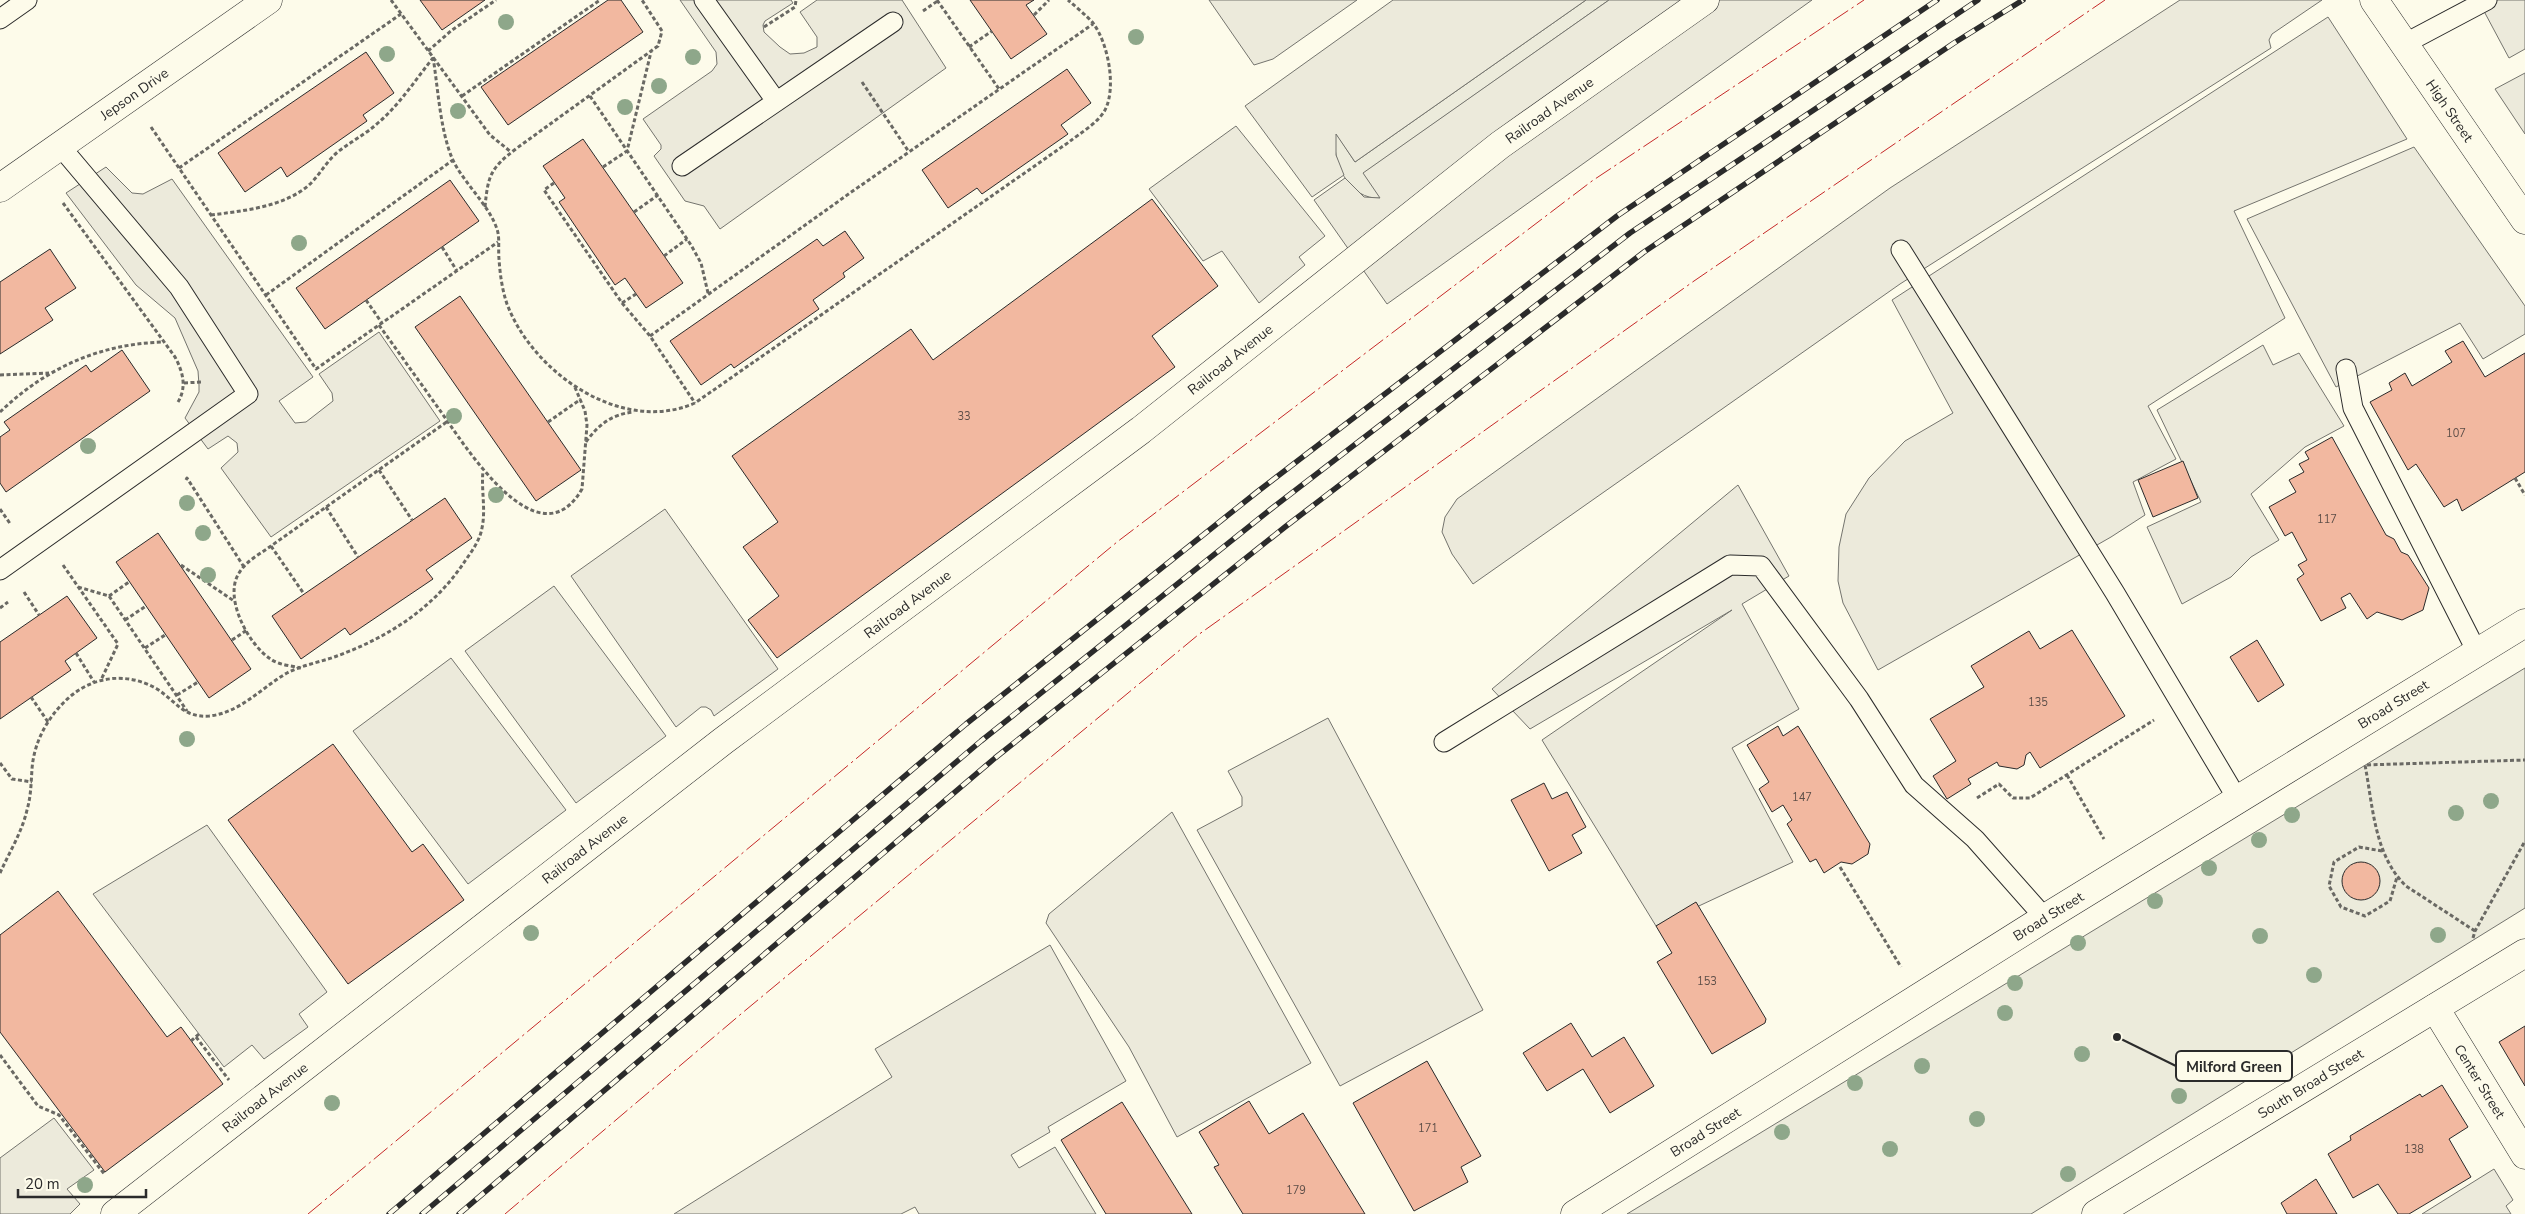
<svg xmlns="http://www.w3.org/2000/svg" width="2525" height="1214" viewBox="0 0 2525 1214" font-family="'Nunito Sans',sans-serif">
  <rect width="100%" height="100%" fill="#fdfbea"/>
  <!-- green -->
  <path fill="#ecebdb" stroke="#74746e" d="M1586,0H1609L1364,173L1381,198C1349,201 1330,160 1336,133L1355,162Z
    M2525,668V908L2031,1214H1627Z"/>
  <!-- parking -->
  <path fill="#eceadb" stroke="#74746e" d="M680,0H791L793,3L765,21L763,25L764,32L780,47L790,54L804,53L817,47V37L800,12L817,0H902L946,68L720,229L704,206L685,201L654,156L661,149V145L643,119L712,71L717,64L716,52Z
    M1209,0H1357L1273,59L1254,65Z
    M1393,0H1586L1355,162L1336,134V155L1344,175L1312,197L1245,106Z
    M1609,0H1812L1387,304L1314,200L1345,178L1364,197L1380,198L1363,173Z
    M2180,0H2322L2272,34L2269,40L2271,48L1900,284L1473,584L1452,554L1442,532L1445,517L1457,499L1890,188Z
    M2478,0H2525V49L2509,58Z
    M2328,17L2407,139L2234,211L2285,318L2148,406L2176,459L2133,482L2145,515L2111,537L1878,670L1843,603L1838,581L1839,547L1846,514L1869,478L1905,441L1953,413L1892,300Z
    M2525,73V134L2495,89Z
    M1236,126L1325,236L1299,257L1305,265L1259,303L1222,251L1203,261L1149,189Z
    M2414,147L2525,306V334L2483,359L2460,323L2336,387L2247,219Z
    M106,167L132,193L143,194L172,179L313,377L279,401L295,423L306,422L333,401L332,393L319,374L379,332L440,421L271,537L221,468L238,452L237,443L228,436L208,449L185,418L199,392V385L198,371L175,318L136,285L66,193Z
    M2263,345L2273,365L2299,353L2344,426L2305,447L2251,494L2279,540L2251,557L2231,577L2182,604L2147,527L2201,502L2157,410Z
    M1738,485L1789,576L1742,604L1799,709L1732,748L1793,862L1656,926L1542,740L1732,610L1530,729L1492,689Z
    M665,509L778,669L714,716L711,710L706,707H701L676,727L571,576Z
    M554,586L666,736L576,803L465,651Z
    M451,658L566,810L468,884L353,731Z
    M1328,718L1483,1010L1340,1086L1197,830L1242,806V797L1228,771Z
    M1172,812L1311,1063L1177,1137L1129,1047L1046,923L1049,914Z
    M207,825L327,992L299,1014L308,1027L264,1059L252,1045L224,1067L93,894Z
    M1050,945L1126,1081L1048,1127L1050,1132L1011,1155L1019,1168L1055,1147L1096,1214H919L915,1207L901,1214H674L892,1077L875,1049Z
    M54,1118L94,1170L67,1189L80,1204L70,1214H0V1158Z
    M2494,1169L2513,1200L2506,1206L2511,1214H2422Z"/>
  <!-- building -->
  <path fill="#f2b8a0" stroke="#2b2b2b" d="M420,0H485L442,30Z
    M608,0H621L643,32L508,125L481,87Z
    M970,0H1034L1026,5L1047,34L1011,59Z
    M366,52L394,93L363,115L367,121L287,177L281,167L245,192L218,153Z
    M1067,69L1091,103L1061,125L1068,134L982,194L977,188L948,208L922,170Z
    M583,139L683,283L646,308L625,278L615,285L559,202L565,198L543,166Z
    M450,180L479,221L325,329L296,288Z
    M1152,199L1218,286L1152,336L1175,367L777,658L748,620L779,596L743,547L778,522L732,456L911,329L933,360Z
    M845,231L864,258L843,273L845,277L813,300L819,309L734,368L731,364L701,385L670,341L817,239L823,246Z
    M50,249L76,288L45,308L53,320L0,354V282Z
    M460,296L581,470L536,501L415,327Z
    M2463,341L2485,377L2525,353V472L2462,511L2457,499L2444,507L2416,464L2408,470L2370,402L2392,390L2389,383L2405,373L2412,386L2452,362L2445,351Z
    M122,350L150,391L6,492L0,483V437L10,430L4,422L86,365L91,372Z
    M2332,437L2386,535L2394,539L2401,552L2408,555L2429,588L2423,610L2402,620L2377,612L2367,619L2350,593L2341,598L2346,608L2321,621L2297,579L2304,574L2298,565L2307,560L2292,532L2285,536L2269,507L2296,492L2289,480L2304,472L2299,464L2309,459L2305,452Z
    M2183,461L2198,498L2153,517L2138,480Z
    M445,498L472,538L426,570L433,579L350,635L345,628L301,659L272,616Z
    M158,533L251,669L209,698L116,562Z
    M67,596L97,638L65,661L71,670L0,719V642Z
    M2072,630L2125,716L2040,768L2030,752L2026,755L2024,765L2017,769L1999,766L1997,762L1968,779L1971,784L1947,799L1933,776L1956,761L1930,719L1984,687L1971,666L2029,631L2040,649Z
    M2257,640L2284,685L2258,702L2230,657Z
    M1778,726L1783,736L1798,726L1870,844L1868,854L1852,864L1841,862L1824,873L1816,859L1810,862L1787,824L1792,820L1783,805L1772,812L1759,789L1769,782L1747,745Z
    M333,744L412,852L423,844L464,900L348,984L228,820Z
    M1544,783L1552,799L1567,792L1586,827L1572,835L1582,853L1549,871L1511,800Z
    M2342 881a19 19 0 1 1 38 0a19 19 0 1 1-38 0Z
    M58,891L167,1037L181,1027L223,1084L105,1172L0,1032V935Z
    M1696,902L1766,1019L1765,1023L1712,1054L1657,962L1672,953L1656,926Z
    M1571,1023L1592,1057L1624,1037L1654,1086L1610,1113L1583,1069L1547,1091L1523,1053Z
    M2525,1026V1086L2499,1042Z
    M1427,1061L1481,1156L1461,1167L1468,1182L1414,1211L1353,1103Z
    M2442,1085L2468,1127L2449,1139L2471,1177L2409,1214H2398L2378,1184L2353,1198L2328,1154L2351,1140L2350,1136L2420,1094L2422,1097Z
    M1249,1101L1269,1134L1303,1113L1365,1214H1243L1214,1167L1219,1165L1199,1132Z
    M1122,1102L1192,1214H1106L1061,1140Z
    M2316,1179L2337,1214H2287L2281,1203Z"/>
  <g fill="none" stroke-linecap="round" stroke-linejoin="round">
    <!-- lane casing -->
    <g stroke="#2b2b2b" stroke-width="21">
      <path id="lane" d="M704,0L776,101
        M0,19L27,0
        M2404,44L2487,0
        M682,166L893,22
        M1901,250L2115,593L2238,800
        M2346,369L2353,408L2477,652
        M0,570L248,394L179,287L60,146
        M1444,742L1730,565L1761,566L1859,699L1914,785L1975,839L2045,918"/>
    </g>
    <!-- street casing -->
    <g stroke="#2b2b2b" stroke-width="29">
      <g id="street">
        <path id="s1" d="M0,188L268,0"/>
        <path id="s2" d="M2435,1008L2525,1155"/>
        <path id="s3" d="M115,1214L723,741L1141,430L1500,145L1705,0"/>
      </g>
    </g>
    <!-- secondary casing -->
    <g stroke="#2b2b2b" stroke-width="29">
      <g id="secondary">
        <path id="s4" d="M2374,0L2525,220"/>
        <path id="s5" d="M1575,1214L2045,918L2525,623"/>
        <path id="s6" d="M2096,1214L2525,953"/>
      </g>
    </g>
    <!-- path -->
    <path stroke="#6a6964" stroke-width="3" stroke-dasharray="4 2.5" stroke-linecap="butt" d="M391,0L490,135L511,152
      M937,0L999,89
      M923,11L939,0
      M1034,15L1049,0
      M764,27L795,7L796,0
      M969,47L992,31
      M428,51L452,30L496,0
      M433,57C438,88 440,129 452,158C463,183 488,203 497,229C500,238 498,249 499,259C500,274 502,289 507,304C533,373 622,435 695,403L1069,142C1080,133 1100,122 1106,108C1116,85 1108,43 1093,23C1086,15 1076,7 1068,0
      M862,82L909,152
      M462,96L600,0
      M590,96L691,245L701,263L708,293
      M151,127L316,369L498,242
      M603,167L627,151L651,52
      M179,168L401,14
      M554,183L544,190L622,303L650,336L695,403
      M63,203L175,357C183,372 187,387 178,402
      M485,207C488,174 491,168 517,148L658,46L662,31L642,0
      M634,212L658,195
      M211,215C242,211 284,207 309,185C320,175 327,160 339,151C352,141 366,134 379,122C400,104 416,79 433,58
      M442,247L457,271
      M664,256L687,239
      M266,295L453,160
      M366,300L382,323
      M622,303L636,294
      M379,325C399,353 419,381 439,409C464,444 538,565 582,489L587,425L585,411L574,385
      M650,336L850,193L1093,24
      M0,375L49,373
      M184,383L201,382
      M0,412C46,368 99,344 163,342
      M548,422L581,399
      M586,442C598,425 612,414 634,412
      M379,470L412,520
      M2515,478L2525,495
      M186,480L187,478L244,567
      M326,507L358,557
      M0,509L11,525
      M271,546L304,594
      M63,565L118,644L101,680
      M181,565L234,601
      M78,587L109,596L187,711
      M24,592L39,615
      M109,596L129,582
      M0,608L8,602
      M125,620L146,606
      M232,640L247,630
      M145,648L165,635
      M76,653L94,682
      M301,668C292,666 280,665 272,660C249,646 223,598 239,573C246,561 260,554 271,546L448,421
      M177,695L198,682
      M31,697L48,722
      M0,763L12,779L32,782
      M2067,775L2104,839
      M1977,798L1999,784L2013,798H2030L2154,720
      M2382,851L2359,847L2334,862L2329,886L2341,907L2365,916L2390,901L2397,877
      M1840,867L1901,967
      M0,873C9,853 22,832 27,810C31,796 31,784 32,769C34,740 50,713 72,695C97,675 130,673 157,689C176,701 183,718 209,716C240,713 261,688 287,673C302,665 321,662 337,656C389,637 435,607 465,561C472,551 480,540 482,528C486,509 481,490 483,471
      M2475,931L2406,886C2374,855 2373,806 2365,765L2525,760
      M2473,938L2475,931L2525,841
      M196,1037L229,1080
      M191,1041L199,1034
      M0,1055L38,1106L59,1115L105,1175"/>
    <!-- lane -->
    <use href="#lane" stroke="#fdfbea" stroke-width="19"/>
    <!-- street -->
    <use href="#street" stroke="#fdfbea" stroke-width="28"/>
    <!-- secondary -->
    <use href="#secondary" stroke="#fdfbea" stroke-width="28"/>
    <!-- rail casing -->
    <g stroke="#2b2b2b" stroke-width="5.5">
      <path id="rail" d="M389,1214L966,724L1257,492L1617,216L1937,0
        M422,1214L981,741L1271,509L1630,233L1978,0
        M459,1214L995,758L1285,527L1644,252L1954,43L2023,0"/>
    </g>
    <!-- rail -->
    <use href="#rail" stroke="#fdfbea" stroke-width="4" stroke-dasharray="11" stroke-linecap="butt"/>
    <!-- power -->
    <path stroke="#c62828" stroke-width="1" stroke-dasharray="18 4 2.5 4" stroke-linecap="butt" d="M308,1214L1117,542L1592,181L1864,0
      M505,1214L741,1014L1198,635L1694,281L2105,0"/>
  </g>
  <!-- trees -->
  <g fill="#8ea78a">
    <circle cx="506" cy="22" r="8"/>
    <circle cx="1136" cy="37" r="8"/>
    <circle cx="387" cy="54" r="8"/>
    <circle cx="693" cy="57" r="8"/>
    <circle cx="659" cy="86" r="8"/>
    <circle cx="625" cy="107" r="8"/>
    <circle cx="458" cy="111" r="8"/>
    <circle cx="299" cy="243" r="8"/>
    <circle cx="454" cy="416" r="8"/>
    <circle cx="88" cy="446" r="8"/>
    <circle cx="496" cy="495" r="8"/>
    <circle cx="187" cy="503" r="8"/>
    <circle cx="203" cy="533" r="8"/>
    <circle cx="208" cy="575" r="8"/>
    <circle cx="187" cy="739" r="8"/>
    <circle cx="2491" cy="801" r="8"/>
    <circle cx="2456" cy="813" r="8"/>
    <circle cx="2292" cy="815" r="8"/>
    <circle cx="2259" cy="840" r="8"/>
    <circle cx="2209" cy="868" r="8"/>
    <circle cx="2155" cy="901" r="8"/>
    <circle cx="531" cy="933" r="8"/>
    <circle cx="2438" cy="935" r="8"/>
    <circle cx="2260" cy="936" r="8"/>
    <circle cx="2078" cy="943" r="8"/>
    <circle cx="2314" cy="975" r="8"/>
    <circle cx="2015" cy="983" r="8"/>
    <circle cx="2005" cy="1013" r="8"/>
    <circle cx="2082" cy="1054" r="8"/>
    <circle cx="1922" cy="1066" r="8"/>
    <circle cx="1855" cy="1083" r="8"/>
    <circle cx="2179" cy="1096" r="8"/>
    <circle cx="332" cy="1103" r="8"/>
    <circle cx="1977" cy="1119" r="8"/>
    <circle cx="1782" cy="1132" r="8"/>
    <circle cx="1890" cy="1149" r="8"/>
    <circle cx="2068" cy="1174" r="8"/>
    <circle cx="85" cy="1185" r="8"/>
  </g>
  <g text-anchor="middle" stroke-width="4" stroke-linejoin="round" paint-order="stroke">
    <!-- number labels -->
    <g font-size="11" fill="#5d4e48">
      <text x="964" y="420">33</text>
      <text x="2456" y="437">107</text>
      <text x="2327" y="523">117</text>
      <text x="2038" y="706">135</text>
      <text x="1802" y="801">147</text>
      <text x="1707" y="985">153</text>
      <text x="1428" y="1132">171</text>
      <text x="2414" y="1153">138</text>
      <text x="1296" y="1194">179</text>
    </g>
    <!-- street labels -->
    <g font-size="14" fill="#2b2b2b" stroke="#fdfbea">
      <text dy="5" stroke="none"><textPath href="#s1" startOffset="164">Jepson Drive</textPath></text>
      <text dy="5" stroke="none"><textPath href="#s3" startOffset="1810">Railroad Avenue</textPath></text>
      <text dy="5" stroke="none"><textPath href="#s4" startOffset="134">High Street</textPath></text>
      <text dy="5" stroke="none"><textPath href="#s3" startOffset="1405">Railroad Avenue</textPath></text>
      <text dy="5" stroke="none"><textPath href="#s3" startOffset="1000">Railroad Avenue</textPath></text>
      <text dy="5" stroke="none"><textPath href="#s5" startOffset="964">Broad Street</textPath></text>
      <text dy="5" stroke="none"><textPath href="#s3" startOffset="595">Railroad Avenue</textPath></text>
      <text dy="5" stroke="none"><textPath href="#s5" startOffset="559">Broad Street</textPath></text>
      <text dy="5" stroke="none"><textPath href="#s2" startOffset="86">Center Street</textPath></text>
      <text dy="5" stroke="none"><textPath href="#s6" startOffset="251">South Broad Street</textPath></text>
      <text dy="5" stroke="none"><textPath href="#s3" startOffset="190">Railroad Avenue</textPath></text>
      <text dy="5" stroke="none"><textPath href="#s5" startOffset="154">Broad Street</textPath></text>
    </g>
  </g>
  <!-- callouts -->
  <path fill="none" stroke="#2b2b2b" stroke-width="2" d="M2117 1037L2176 1066"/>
  <circle fill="#2b2b2b" stroke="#fdfbea" stroke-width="2" cx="2117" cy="1037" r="5"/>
  <rect fill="#fdfbea" stroke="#2b2b2b" stroke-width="2" x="2176" y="1051" width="116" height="30" rx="5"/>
  <g font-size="15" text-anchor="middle" font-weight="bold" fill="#2b2b2b">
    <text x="2234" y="1072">Milford Green</text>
  </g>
  <!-- scale -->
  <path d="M18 1189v8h128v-8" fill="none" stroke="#2b2b2b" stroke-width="2.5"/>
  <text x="25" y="1189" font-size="15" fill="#2b2b2b" stroke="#fdfbea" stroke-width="4" paint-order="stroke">20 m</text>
</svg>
